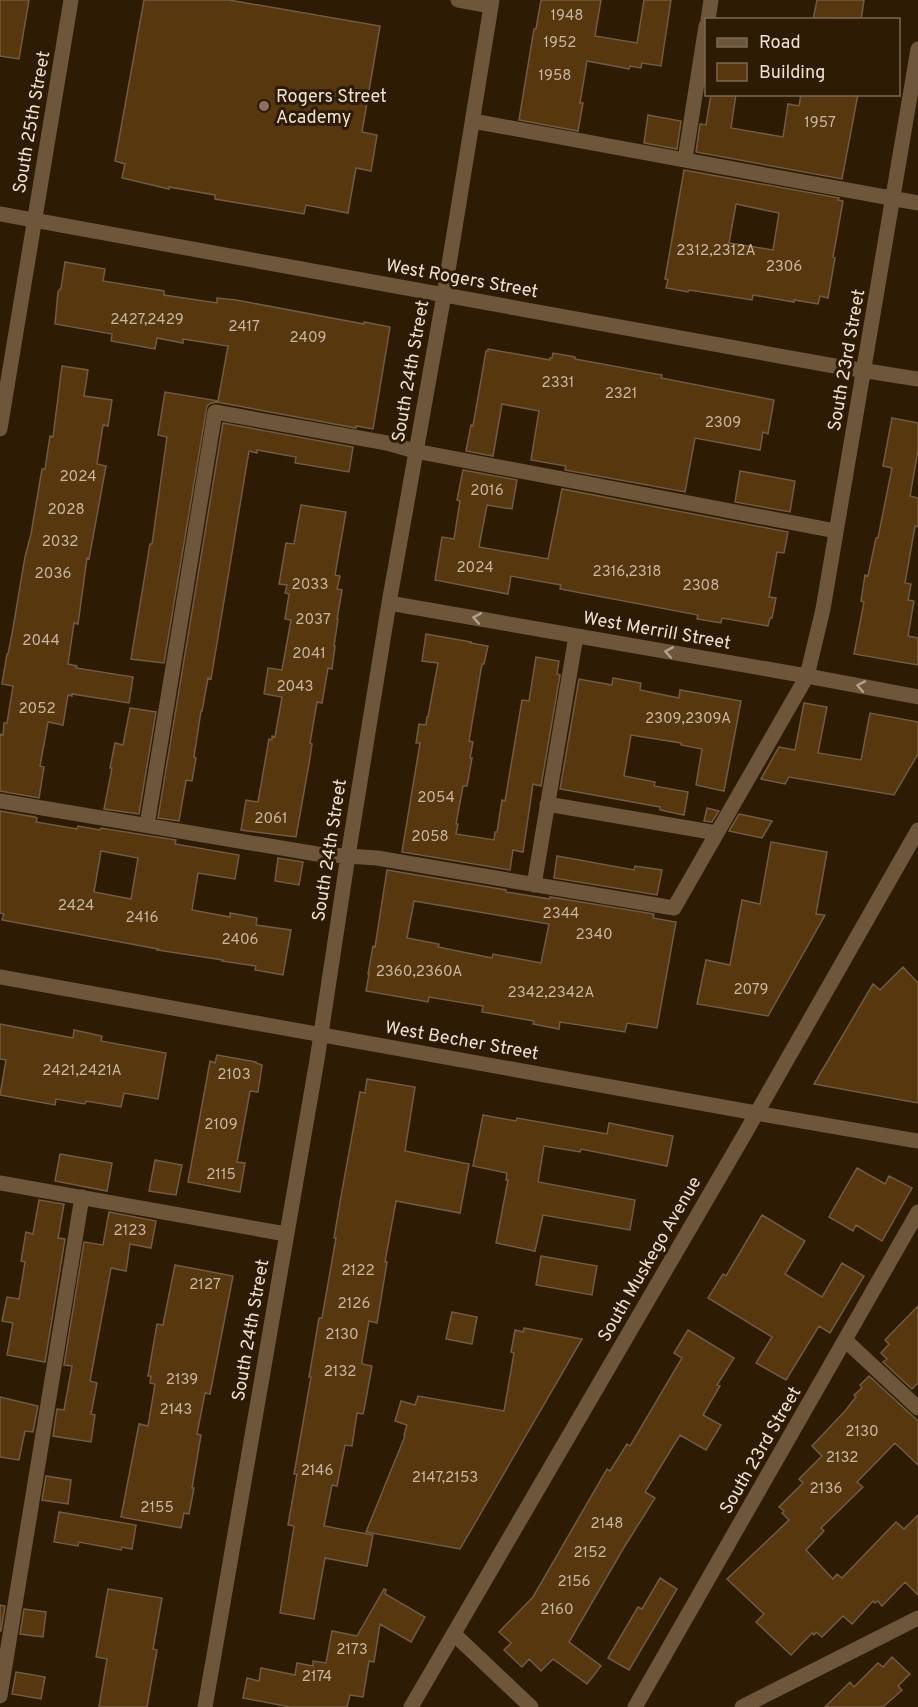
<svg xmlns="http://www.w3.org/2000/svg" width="918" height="1707" viewBox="0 0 918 1707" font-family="Overpass,sans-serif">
  <rect width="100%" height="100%" fill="#2e1b04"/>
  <!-- building -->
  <path fill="#56370e" stroke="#715b42" stroke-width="1.5" fill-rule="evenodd" d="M0,0H29L19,59L0,56Z
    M144,0H229L380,26L362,132L377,135L371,171L356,168L348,213L306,205L304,214L215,199V195L169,187V189L122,178L125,164L115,161Z
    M541,0H601L595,36L637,43L644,0H671L661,66L642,63L641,68L630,66L629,69L587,61L580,103H583L578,131L519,120L534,29H536Z
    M817,0H864L861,20H813Z
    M711,94H736L731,128L783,137L788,104L799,106L801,94H858L842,179L696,152L700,124L706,125Z
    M648,115L681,121L677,149L644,143Z
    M684,170L839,198L838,200L843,201L833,257L835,258L828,298L820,296L818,304L794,300V302L753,295L752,300L689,290L688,292L666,288L668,280L665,279ZM736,204L779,213L773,250L729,243Z
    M65,262L105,269L103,281L164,291V295L217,303V298L236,300L364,324V322L390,327L373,429L356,426V428L217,402L211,403L207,406L164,663L131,659L150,544H152L167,437L158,435L165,392L218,401L228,346L183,339V343L157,338L155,349L111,341L112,334L55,324L58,292L61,288Z
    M488,349L550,360V358H552L553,353L575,357V359L662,375L661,378L774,400L768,434L763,432L760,450L695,438L685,492L565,470L566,466L531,460L539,411L502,404L493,456L466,451L471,425L473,426L486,351H488Z
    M62,366L88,370L84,396L112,400L108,426L103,425L97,464L106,466L89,559L87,558L78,624L74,623L68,664L77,666L76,668L133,677L129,703L72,694V696L68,695L63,725L48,722L40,766L44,767L39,798L0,791V734L3,735L4,723H7L13,686L2,684L7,654H8L12,634L25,557L31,534L42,469H45L50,436L53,437Z
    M892,418L918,423V450L910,496L918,498V527L915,526L905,583L911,584L908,600L914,601L908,636L918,638V665L854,654L864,602L861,601L865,575L868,576L876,538H878L892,468L883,466Z
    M223,423L353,447L349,472L295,463L296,457L257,450V453L249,451L211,679L208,678L202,711H201L194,757L196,758L192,781L186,780L179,821L158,818Z
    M463,470L517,480L512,509L487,505L479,547L548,559L562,489L788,532L784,553L777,552L769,597L776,598L772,618H770L768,626L722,618L721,623L697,619L698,615L560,589L561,585L511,576L508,594L435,580L442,537L454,539L460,501L457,500Z
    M740,471L795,481L790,512L735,502Z
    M301,505L346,512L335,575L340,576L337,589L342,590L337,619H338L334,646H335L332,669L328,668L322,703L317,702L310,743L312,744L310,758L296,837L241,830L246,800L258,802L269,739L272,740V736L275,737L282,697L264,694L268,668L282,670L291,620L285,619L289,594L285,593L287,585L279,584L286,543L294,544Z
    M426,634L471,642L470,643L488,646L484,664H482L469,741L473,742L470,758H472L467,786H463L456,824H458L456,834L494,840L495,832H497L502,800L505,801L522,700L529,701L536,657L559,661L557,674L560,675L541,786L533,784L523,852L513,850L510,870L402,852L420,743H416L419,724L426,725L427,717H428L438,663L422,661Z
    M613,678L641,683L640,690L679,698L680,690L741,701L724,791L696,785L702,749L681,745V743L631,735L624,776L655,782L654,786L688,792L684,815L660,810V807L560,789L579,679L612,685Z
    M804,703L827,707L818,753L861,760L870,713L918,722V754L894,795L789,777L785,784L761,779L779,747L795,750Z
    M130,708L156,712L139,814L104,809L112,768H110L115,743L123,745Z
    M707,808L719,811L712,822L704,821Z
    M0,811L35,817L37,818L36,822L77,829L78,826L100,830L101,828L176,840L175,844L239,855L235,879L198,873L192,910L230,917V913L257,918L256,925L291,930L283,975L255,970L256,966L222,961L223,960L157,950L158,949L2,920L4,914L0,913ZM101,851L138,858L131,899L94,892Z
    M739,814L772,821L762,838L729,831Z
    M771,842L827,852L816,914L825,915L768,1016L697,1004L706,960L730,965L742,900L760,904Z
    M557,856L634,870L635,866L662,870L657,895L554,878Z
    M278,858L303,862L299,885L275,881Z
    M387,870L506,890V892L550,899V897L654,914L653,918L676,922L657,1028L627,1023L625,1032L560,1022L559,1029L533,1024L534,1021L482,1012L483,1006L429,997L428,1002L366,991L369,974H368L373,946L375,947ZM414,901L549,924L541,963L493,954L492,958L438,947L439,944L407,938Z
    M903,967L918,983V1103L814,1084L873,984L880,990Z
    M0,1024L73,1038L74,1030L102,1036L101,1041L166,1053L158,1099L124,1093L121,1107L86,1101L85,1104L56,1099L55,1105L0,1095L6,1060L0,1059Z
    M217,1055L256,1062V1063L262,1065L258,1092L250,1091L237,1162L245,1163L240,1192L188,1182L210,1061L215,1063Z
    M367,1079L415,1087L405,1151L469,1164L460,1213L396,1201L385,1262H387L377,1323L369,1321L362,1360V1364L372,1366L364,1410L363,1414L357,1413L352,1446L345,1445L337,1486L332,1485L324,1526L373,1535L367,1566L325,1558L314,1619L280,1613L294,1526L288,1525L297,1474H294L311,1377H309L313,1354L319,1318H322L336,1238H334L340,1202L360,1092L365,1093Z
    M483,1115L516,1121L517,1118L607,1134L609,1123L673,1136L667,1166L581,1149L580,1152L544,1146L538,1182L635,1200L630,1230L543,1215L535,1251L496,1243L508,1180H506L507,1173L473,1166Z
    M60,1154L112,1163L107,1191L55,1181Z
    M155,1160L182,1165L176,1195L149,1191Z
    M857,1168L885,1184L889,1176L912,1188L882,1241L856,1225L853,1231L829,1217Z
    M39,1200L64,1204L58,1238L65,1239L45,1362L7,1355L13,1323L2,1321L7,1297L19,1299L25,1262L21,1261L26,1232L33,1234Z
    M109,1212L156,1221L151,1248L130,1244L126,1271L111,1268L90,1381L97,1383L91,1414L95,1415L91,1442L53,1436L57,1409L64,1410L72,1366L64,1365L84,1242L103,1245Z
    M762,1215L805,1241L785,1274L822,1297L842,1263L864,1276L830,1333L819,1326L786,1380L756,1363L772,1337L708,1298L723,1274L726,1276Z
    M541,1256L597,1266L592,1295L536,1285Z
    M175,1265L233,1276L210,1394L205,1393L197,1434L201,1435L192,1488H194L189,1514L184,1513L181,1528L121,1517L139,1424L148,1426L155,1384L150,1383L151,1376H148L157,1324L163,1325Z
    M918,1306V1383L912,1389L883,1362L887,1359L881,1353L889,1344L885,1340Z
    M452,1312L477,1317L472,1344L446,1339Z
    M524,1328L582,1339L460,1549L366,1532L405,1436L404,1435L407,1425L395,1421L401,1401L415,1405L418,1396L504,1411L514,1353L511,1352L515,1330L523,1332Z
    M688,1330L734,1358L717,1385L720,1386L703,1415L721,1425L706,1450L680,1435L645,1492L655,1498L623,1549L569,1642L601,1666L587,1684L553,1659L541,1671L529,1659L522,1667L504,1650L511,1643L499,1632L533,1597L607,1469L610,1471L627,1444L630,1446L682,1358L674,1353Z
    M869,1376L918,1421V1465L895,1443L857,1482L863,1487L821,1528L824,1531L806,1550L833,1579L837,1574L842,1578L896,1522L904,1529L918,1515V1595L905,1582L882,1606L878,1601L875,1603L873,1601L852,1624L843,1616L822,1637L816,1632L814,1635L812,1633L791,1655L756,1622L764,1614L727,1579L789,1520L782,1513L784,1511L779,1507L803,1483L799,1479L822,1456L812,1446L845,1411L856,1397L854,1395L862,1388L860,1385Z
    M0,1397L38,1406L33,1432L25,1431L19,1460L0,1457Z
    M46,1476L71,1480L68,1504L42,1500Z
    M59,1512L136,1525L132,1549L122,1547L121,1550L79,1542L78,1546L54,1542Z
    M660,1578L677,1589L629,1670L608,1658L638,1607L642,1609Z
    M108,1589L162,1598L153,1649L157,1650L147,1707H99L107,1659L96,1657Z
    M384,1589L386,1590L385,1594L425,1617L411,1642L380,1624L374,1662L369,1661L363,1697L350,1695L347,1707H290L243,1698L247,1678L259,1681L261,1668L295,1675L297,1663L313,1666V1661L326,1663L332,1631L357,1636Z
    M0,1605L5,1606L1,1631H0Z
    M24,1609L46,1612L43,1637L20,1634Z
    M892,1657L910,1674L898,1686L902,1690L883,1707H825L850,1682L854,1687L878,1663L883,1667Z
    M16,1672L45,1677L41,1699L12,1694Z"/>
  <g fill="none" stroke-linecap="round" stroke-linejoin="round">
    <!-- minor -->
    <path stroke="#6d563a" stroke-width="15" d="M458,0L491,6
      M708,20L711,0
      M473,121L918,203
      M685,159L706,26
      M0,214L829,365L918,379
      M0,429L71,0
      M389,603L807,676L918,697
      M0,801L317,854L377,858L674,908L807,676L823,609L918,49
      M547,804L717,833
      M147,825L215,412L387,443L415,451L836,531
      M534,885L576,636
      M0,977L756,1113L918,1141
      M0,1183L286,1234
      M845,1340L918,1408
      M454,1634L531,1707
      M0,1696L82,1197
      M205,1707L317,1060L348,856L389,603L444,295L492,0
      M411,1707L743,1137L918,830
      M635,1707L918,1212
      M742,1707L918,1618"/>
  </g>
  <!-- one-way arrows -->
  <defs><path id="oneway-chevron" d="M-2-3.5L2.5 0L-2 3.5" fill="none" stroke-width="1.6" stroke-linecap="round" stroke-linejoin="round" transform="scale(1.5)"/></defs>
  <g stroke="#b4a28f">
    <use href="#oneway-chevron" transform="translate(477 618) rotate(-170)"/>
    <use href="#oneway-chevron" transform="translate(669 652) rotate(-170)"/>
    <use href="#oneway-chevron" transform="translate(861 686) rotate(-169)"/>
  </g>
  <!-- markers -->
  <circle fill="#8d6e63" stroke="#2e1b04" stroke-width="2" cx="264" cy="106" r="6"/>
  <g text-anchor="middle" stroke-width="6" stroke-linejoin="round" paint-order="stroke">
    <!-- number labels -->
    <g font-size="15" fill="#c8b6a2">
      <text x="567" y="20">1948</text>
      <text x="560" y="47">1952</text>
      <text x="555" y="80">1958</text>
      <text x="820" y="127">1957</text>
      <text x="716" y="255">2312,2312A</text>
      <text x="784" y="271">2306</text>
      <text x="147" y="324">2427,2429</text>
      <text x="244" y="331">2417</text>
      <text x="308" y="342">2409</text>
      <text x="558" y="387">2331</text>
      <text x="621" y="398">2321</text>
      <text x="723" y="427">2309</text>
      <text x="78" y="481">2024</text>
      <text x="487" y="495">2016</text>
      <text x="66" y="514">2028</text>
      <text x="60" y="546">2032</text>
      <text x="475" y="572">2024</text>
      <text x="627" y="576">2316,2318</text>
      <text x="53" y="578">2036</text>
      <text x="310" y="589">2033</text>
      <text x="701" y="590">2308</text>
      <text x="313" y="624">2037</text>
      <text x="41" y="645">2044</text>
      <text x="309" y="658">2041</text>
      <text x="295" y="691">2043</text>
      <text x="37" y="713">2052</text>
      <text x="688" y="723">2309,2309A</text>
      <text x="436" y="802">2054</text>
      <text x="271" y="823">2061</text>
      <text x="430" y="841">2058</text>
      <text x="76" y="910">2424</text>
      <text x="561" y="918">2344</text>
      <text x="142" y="922">2416</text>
      <text x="594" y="939">2340</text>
      <text x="240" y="944">2406</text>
      <text x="419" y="976">2360,2360A</text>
      <text x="751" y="994">2079</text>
      <text x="551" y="997">2342,2342A</text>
      <text x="82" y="1075">2421,2421A</text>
      <text x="234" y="1079">2103</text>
      <text x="221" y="1129">2109</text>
      <text x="221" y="1179">2115</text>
      <text x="130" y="1235">2123</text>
      <text x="358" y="1275">2122</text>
      <text x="205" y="1289">2127</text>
      <text x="354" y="1308">2126</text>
      <text x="342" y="1339">2130</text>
      <text x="340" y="1376">2132</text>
      <text x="182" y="1384">2139</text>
      <text x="176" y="1414">2143</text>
      <text x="862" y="1436">2130</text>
      <text x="842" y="1462">2132</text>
      <text x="317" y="1475">2146</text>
      <text x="445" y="1482">2147,2153</text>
      <text x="826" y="1493">2136</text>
      <text x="157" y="1512">2155</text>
      <text x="607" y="1528">2148</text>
      <text x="590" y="1557">2152</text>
      <text x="574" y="1586">2156</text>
      <text x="557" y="1614">2160</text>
      <text x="352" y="1654">2173</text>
      <text x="317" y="1681">2174</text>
    </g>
    <!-- poi labels -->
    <g font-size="18" fill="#eee1d4" stroke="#2e1b04" text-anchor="start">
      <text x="276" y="102">Rogers Street<tspan x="276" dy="21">Academy</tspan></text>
    </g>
    <!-- street labels -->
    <g font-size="18" fill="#eee1d4" stroke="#2e1b04">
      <text transform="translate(31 122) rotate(-80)" y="6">South 25th Street</text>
      <text transform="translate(462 278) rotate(10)" y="6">West Rogers Street</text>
      <text transform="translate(846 360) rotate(-80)" y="6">South 23rd Street</text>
      <text transform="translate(410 371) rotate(-80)" y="6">South 24th Street</text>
      <text transform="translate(657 630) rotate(10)" y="6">West Merrill Street</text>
      <text transform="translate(329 850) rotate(-81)" y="6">South 24th Street</text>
      <text transform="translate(462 1040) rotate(10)" y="6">West Becher Street</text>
      <text transform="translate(649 1259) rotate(-60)" y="6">South Muskego Avenue</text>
      <text transform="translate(250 1330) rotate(-80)" y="6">South 24th Street</text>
      <text transform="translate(760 1450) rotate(-60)" y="6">South 23rd Street</text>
    </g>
  </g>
  <!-- legend -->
  <rect x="705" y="18" width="195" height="78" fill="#2e1b04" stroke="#7b6a57" stroke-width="1.5"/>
  <rect x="717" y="38" width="30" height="9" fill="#6d563a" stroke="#7b6a57" stroke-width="1.5"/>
  <text x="759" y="48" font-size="18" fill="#eee1d4">Road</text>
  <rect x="717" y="63" width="30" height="18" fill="#56370e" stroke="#7b6a57" stroke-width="1.5"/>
  <text x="759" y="78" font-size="18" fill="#eee1d4">Building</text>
</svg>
